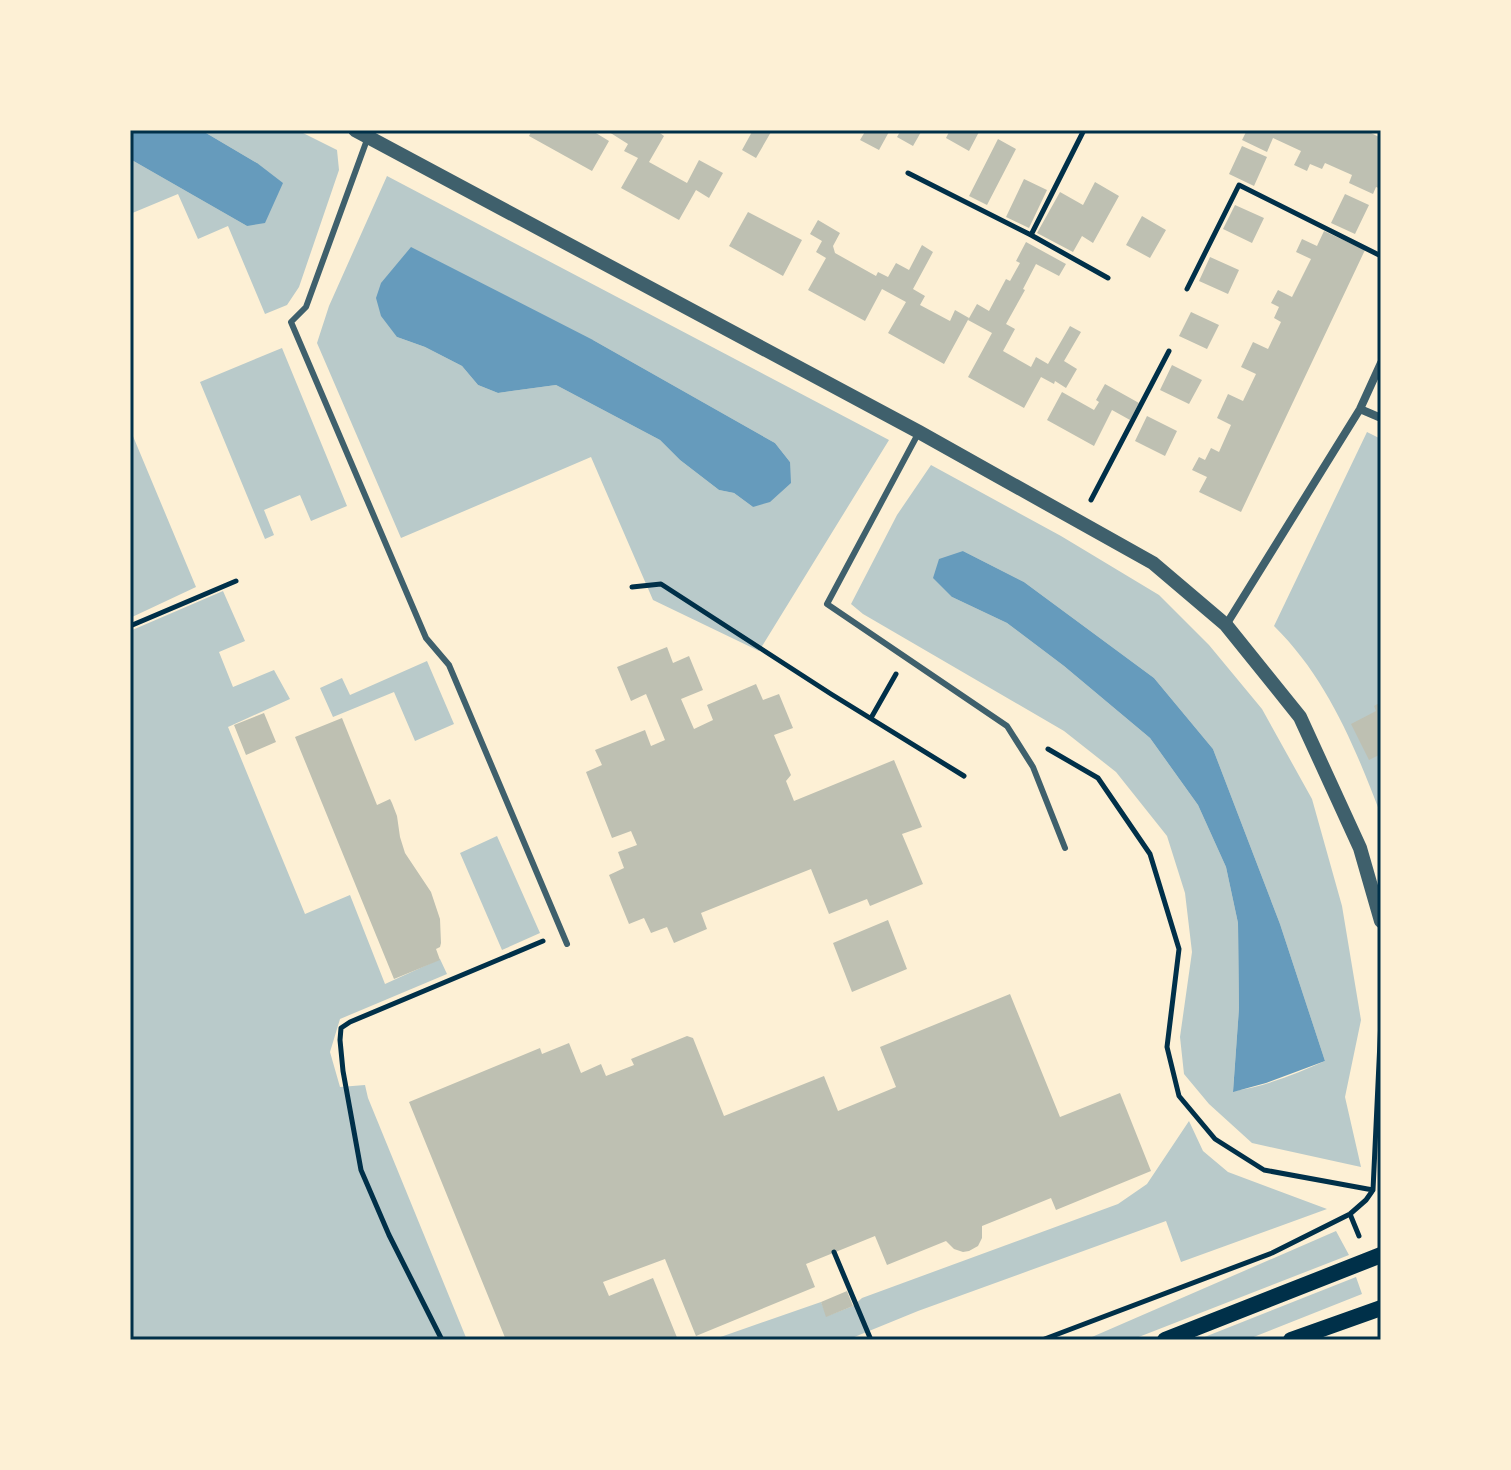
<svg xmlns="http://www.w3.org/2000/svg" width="1511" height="1470" viewBox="0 0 1511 1470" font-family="'Archivo Narrow',sans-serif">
  <rect width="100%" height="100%" fill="#fdf0d5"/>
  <!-- green -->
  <path fill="#b9caca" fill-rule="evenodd" d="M201,130H297L337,150L339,170L299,287L287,305L265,314L228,226L198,239L178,194L130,214V159L247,226L257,163Z
    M387,176L889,440L759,651L653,600L591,457L401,538L317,343L329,306ZM397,337L593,340L775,443L790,462L753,507L734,493L719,490L680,460L660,440L556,385L498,393L478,385L462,366L425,347Z
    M282,348L347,506L311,521L300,495L264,510L274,535L265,539L200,382Z
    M130,429L196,587L130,618Z
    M1367,432L1381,439V815C1355,747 1327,678 1274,626Z
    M931,465L1061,536L1159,595L1209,645L1262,709L1312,799L1342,906L1361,1020L1345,1097L1361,1167L1252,1143L1209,1104L1184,1074L1180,1037L1192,952L1185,893L1167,836L1116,772L1064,731L863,614L851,604L897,515ZM963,551L1024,582L1154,678L1213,749L1280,924L1325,1061C1296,1074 1264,1087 1233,1091L1239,1008L1238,923L1226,867L1198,805L1150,738L1064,666L1007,623L952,597Z
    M223,591L245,641L219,652L233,687L274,670L290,699L228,727L305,914L350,895L385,984L440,959L447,974L340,1019L330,1052L340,1087L365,1085L368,1098L467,1340H130V631Z
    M427,661L454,724L415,741L394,692L333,717L320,688L342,678L350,695Z
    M497,836L540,933L502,950L460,853Z
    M1189,1121L1203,1151L1228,1172L1327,1209L1181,1262L1166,1221L918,1311L847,1340H712L821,1302L827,1316L853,1306L862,1298L1118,1204L1147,1184Z
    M1336,1231L1349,1255L1131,1340H1085Z
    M1356,1277L1362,1294L1246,1340H1197Z"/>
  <!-- water -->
  <path fill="#669bbc" d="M130,130H201L257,163L283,183L265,223L247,226L130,159Z
    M411,247L593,340L775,443L790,462L791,483L770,502L753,507L734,493L719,490L680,460L660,440L556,385L498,393L478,385L462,366L425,347L397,337L381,316L376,298L381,283Z
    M963,551L1024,582L1154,678L1213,749L1280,924L1325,1061L1266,1083L1233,1092L1239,1008L1238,923L1226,867L1198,805L1150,738L1064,666L1007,623L952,597L933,578L939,559Z"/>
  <!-- building -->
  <path fill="#bec0b2" d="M532,130H591L609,141L592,171L529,136Z
    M610,130H661L660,133L664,136L649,162L687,183L699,160L723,173L709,198L696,190L679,220L621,188L638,158L624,151L628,144L609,132Z
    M753,130H767L771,132L756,158L742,150Z
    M866,130H890L879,150L860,140Z
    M901,130H917L921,132L913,146L897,137Z
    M950,130H980L969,151L946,138Z
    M1247,130H1365L1381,138V189L1376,187L1373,194L1349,183L1352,175L1325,163L1322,169L1310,164L1307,171L1294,165L1301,151L1273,138L1267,152L1242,140Z
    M998,139L1016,149L987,205L969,196Z
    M1242,146L1267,157L1254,186L1229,174Z
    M1024,179L1047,190L1029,228L1006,217Z
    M1095,182L1119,196L1093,243L1082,236L1073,252L1037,233L1060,192L1083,205Z
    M1345,194L1369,205L1355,234L1331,223Z
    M1235,205L1264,218L1252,243L1223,229Z
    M748,212L802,240L783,276L729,246Z
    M1142,216L1166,230L1150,258L1126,245Z
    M818,220L840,233L833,246L835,253L876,276L878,272L888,277L896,263L909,270L922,245L933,252L913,289L925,296L920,305L950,321L955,310L969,318L944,364L888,333L906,302L882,289L865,321L808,290L826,258L816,252L822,241L810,234Z
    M1324,231L1365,250L1241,512L1199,492L1207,477L1192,470L1199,457L1205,460L1211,448L1219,452L1231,425L1217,418L1228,394L1243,401L1256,374L1241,367L1253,342L1268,349L1281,322L1274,318L1279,307L1271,303L1278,290L1292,297L1311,259L1296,252L1302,239L1317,246Z
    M1026,242L1066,264L1059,276L1036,264L1023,289L1025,290L1006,324L1015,329L1003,351L1031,367L1036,357L1048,364L1070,326L1081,332L1064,361L1077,369L1066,388L1055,381L1054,384L1041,377L1024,408L968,377L992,333L968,320L977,304L989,311L1006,279L1010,281L1020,263L1016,261Z
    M1210,257L1239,270L1228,294L1199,281Z
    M1191,312L1219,325L1207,349L1179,336Z
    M1172,365L1202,380L1189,404L1160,390Z
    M1105,384L1139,403L1130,420L1112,410L1094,446L1047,420L1062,392L1094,410L1099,402L1096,400Z
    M1147,416L1177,431L1165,456L1135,441Z
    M667,647L673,663L689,656L703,690L681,699L694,729L713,720L707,705L756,684L763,700L779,694L793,728L774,735L791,775L786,781L794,801L894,760L922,827L902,834L923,884L870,906L867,899L829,914L811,869L701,913L707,929L674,943L667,927L651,933L644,918L629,924L609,875L624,868L618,852L637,845L631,831L612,838L586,772L602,765L595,750L645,730L651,746L665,740L646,694L631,701L617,667Z
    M1381,702V754L1369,760L1351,724L1376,711L1374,706Z
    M264,713L276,742L246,755L234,725Z
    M342,718L377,805L390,799L392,803L397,816L400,837L405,853L431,892L440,919L441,943L440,947L436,949L440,960L394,979L295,737Z
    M888,920L907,969L852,992L833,943Z
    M1010,994L1060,1117L1120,1093L1151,1171L1056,1210L1051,1198L982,1226V1238L978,1246L969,1251L963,1252L954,1249L946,1241L887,1265L875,1236L806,1264L815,1287L696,1336L665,1259L603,1282L609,1296L653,1278L678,1340H506L409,1102L540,1048L542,1054L569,1043L581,1073L601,1064L606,1076L634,1065L631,1059L687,1036L693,1038L724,1116L824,1076L838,1111L896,1087L880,1047Z
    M847,1291L853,1306L826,1317L821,1302Z"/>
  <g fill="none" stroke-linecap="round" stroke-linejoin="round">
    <!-- path -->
    <path stroke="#003049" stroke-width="5" d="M1084,130L1031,235L1108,278
      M908,173L1031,235
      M1187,289L1239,185L1381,256
      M1091,500L1169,351
      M632,587L661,584L831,694L964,776
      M130,626L236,581
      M871,718L896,674
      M1048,749L1098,778L1150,854L1179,949L1167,1047L1179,1096L1215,1139L1264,1170L1373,1190
      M1350,1214L1359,1236
      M834,1252L871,1340
      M442,1340L389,1235L361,1170L343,1071L340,1040L341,1028L350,1022L543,941
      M1042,1340L1272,1253L1350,1214L1366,1200L1373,1190L1381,1020"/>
    <!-- service -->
    <path stroke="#3f606c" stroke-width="6" d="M368,137L306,307L291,322L426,638L449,665L567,944
      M919,432L827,604L1007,726L1033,767L1065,848"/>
    <!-- minor -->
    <path stroke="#3f606c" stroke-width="8" d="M1360,409L1381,418
      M1226,625L1360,409L1381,363"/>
    <!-- tertiary -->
    <path stroke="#3f606c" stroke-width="14" d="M355,130L919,432L1153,563L1226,625L1300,717L1360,848L1381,921"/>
    <!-- secondary -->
    <path stroke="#003049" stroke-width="16" d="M1165,1340L1381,1255
      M1291,1340L1381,1308"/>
  </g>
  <!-- border -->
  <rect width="1511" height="1470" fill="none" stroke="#fdf0d5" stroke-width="264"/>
  <rect x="132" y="132" width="1247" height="1206" fill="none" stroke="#003049" stroke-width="3"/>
</svg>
